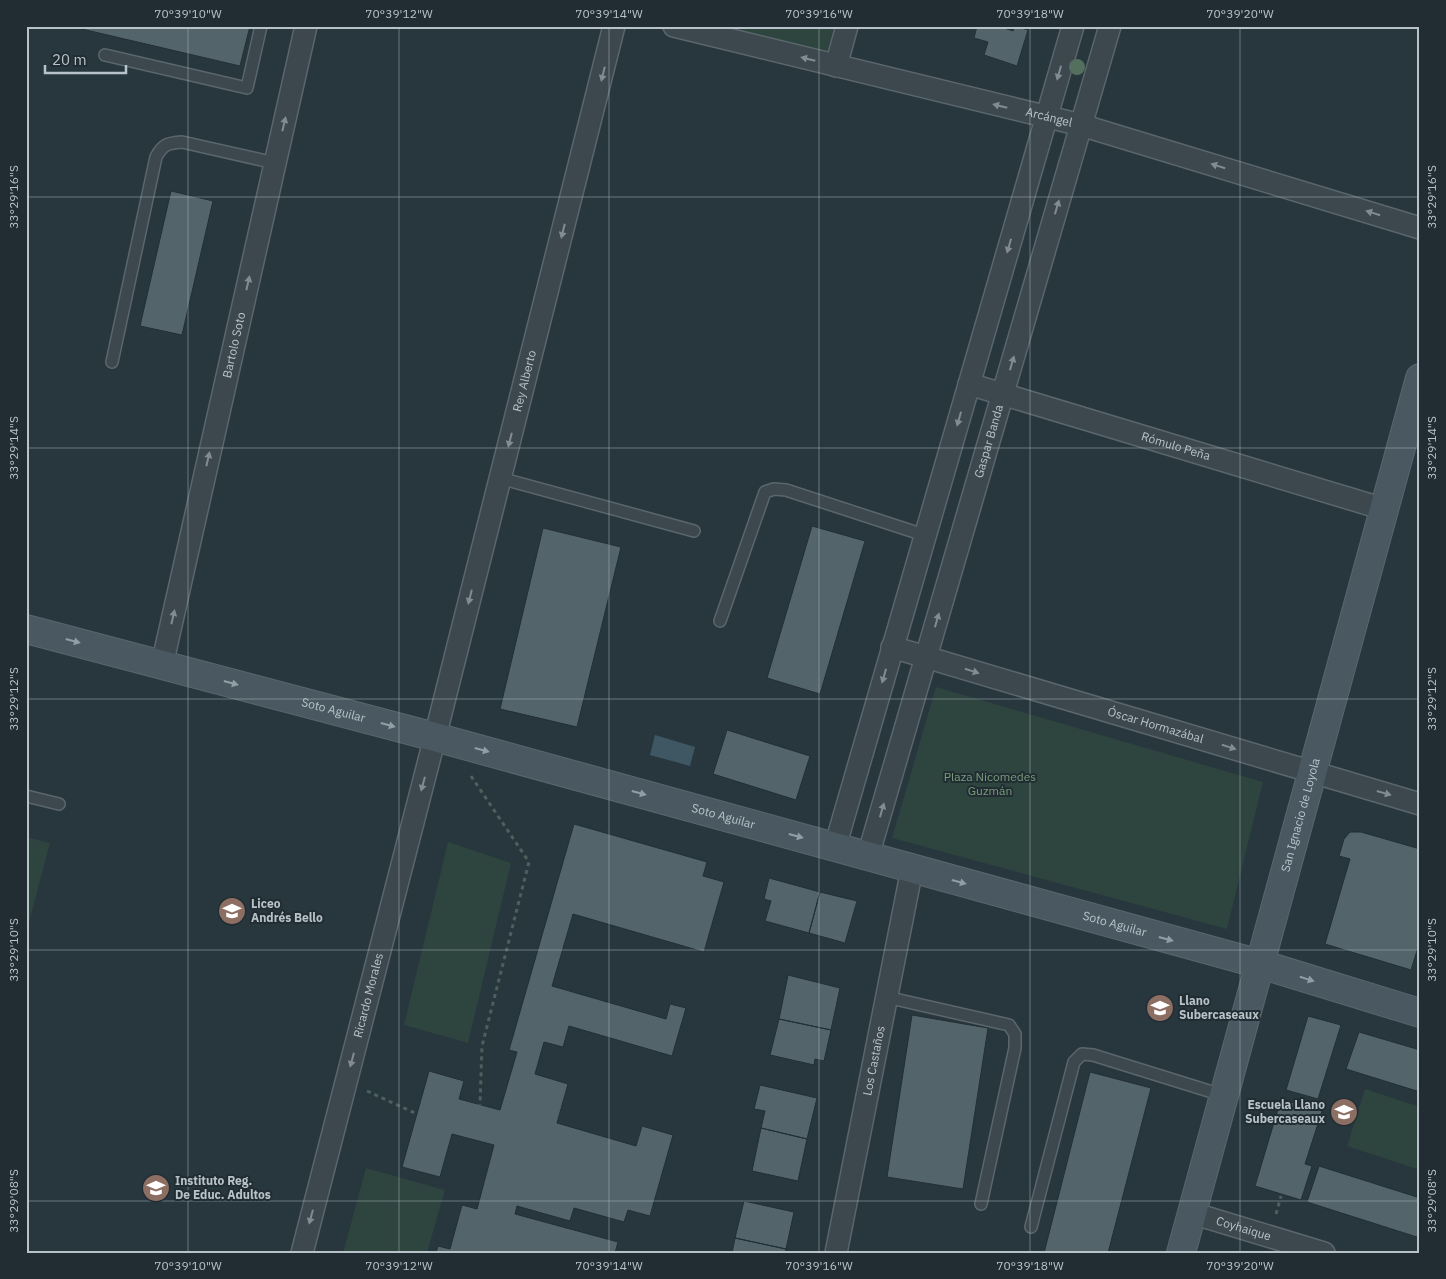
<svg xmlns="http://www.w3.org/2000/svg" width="1446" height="1279" viewBox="0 0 1446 1279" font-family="'IBM Plex Sans',sans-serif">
  <rect width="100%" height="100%" fill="#28373e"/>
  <!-- green -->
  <path fill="#2e443f" d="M719,26H834L827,54Z
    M936,687L1263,782L1227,929L892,838Z
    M26,837L50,843L26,934Z
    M448,842L511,863L468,1043L404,1025Z
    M1365,1089L1420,1107V1170L1347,1146Z
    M366,1168L445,1190L427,1253H343Z"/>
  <!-- water -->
  <path fill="#3e5763" d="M655,735L695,747L690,766L650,755Z"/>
  <!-- building -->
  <path fill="#54646b" stroke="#232f35" d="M69,26H250L240,66Z
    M977,26H998L1013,31L1015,26L1028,30L1017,66L984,55L988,42L974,38Z
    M171,191L213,201L182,335L140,326Z
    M812,526L865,541L820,694L767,678Z
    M543,528L621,547L577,727L500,709Z
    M727,730L810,756L796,800L713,774Z
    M574,824L707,862L703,876L724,882L704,952L573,914L552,986L666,1019L670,1004L686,1008L672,1056L569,1026L563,1047L544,1042L535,1074L568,1084L557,1123L636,1146L642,1126L673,1135L650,1216L628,1210L624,1222L574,1208L570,1221L517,1206L515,1214L618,1242L615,1253H436L438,1246L450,1249L462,1205L477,1209L494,1145L452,1134L440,1177L402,1167L429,1071L464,1081L459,1099L500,1110L517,1052L509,1050Z
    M1350,832H1361L1420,849V941L1411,970L1325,944L1350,859L1339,856L1344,839Z
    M769,878L820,892L809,933L765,921L771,901L764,899Z
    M820,892L857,901L845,943L809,933Z
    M788,975L840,988L831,1030L779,1019Z
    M912,1015L988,1028L963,1189L887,1177Z
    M1308,1016L1341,1025L1318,1099L1286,1090Z
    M779,1019L831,1030L824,1061L815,1059L814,1065L770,1055Z
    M1359,1032L1420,1050V1092L1346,1069Z
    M1090,1072L1151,1088L1108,1253H1044Z
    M760,1085L817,1098L807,1139L761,1128L765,1111L754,1109Z
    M1281,1099L1322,1111L1305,1164L1312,1166L1301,1200L1255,1186Z
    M761,1128L807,1139L798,1181L752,1171Z
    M1319,1166L1420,1198V1238L1307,1202Z
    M744,1201L794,1212L786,1249L735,1238Z
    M735,1238L786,1249L785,1253H732Z"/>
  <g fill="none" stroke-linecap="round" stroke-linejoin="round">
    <!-- lane casing -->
    <g stroke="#5a666c" stroke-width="14">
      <path id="lane" d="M105,55L247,88L261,26
        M112,362L156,157C163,144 168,143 182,142L275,163
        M500,478L694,531
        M720,621L765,492L774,489L786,490L924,535
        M26,796L59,804
        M886,997L1009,1025L1015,1034V1048L981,1204
        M1031,1227L1074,1062L1082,1054L1093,1055L1225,1096"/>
    </g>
    <!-- street casing -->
    <g stroke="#5a666c" stroke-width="24">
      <g id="street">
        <path id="s1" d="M674,26L1081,125L1420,228"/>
        <path d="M836,66L847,26"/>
        <path id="s2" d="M969,384L1384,509"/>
        <path id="s3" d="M892,647L1420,804"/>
        <path id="s4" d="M162,665L306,26"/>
        <path d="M835,847L1073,26"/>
        <path id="s5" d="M868,856L1110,26"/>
        <path id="s6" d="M1192,1213L1324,1253"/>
        <path id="s7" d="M302,1253L435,737L614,26"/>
        <path id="s8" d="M836,1253L912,869"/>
      </g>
    </g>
    <!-- secondary casing -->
    <g stroke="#5a666c" stroke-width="30">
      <g id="secondary">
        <path id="s9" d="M26,629L435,737L1260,964L1420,1013"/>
        <path id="s10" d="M1181,1253L1420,378"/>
      </g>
    </g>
    <!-- path -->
    <path stroke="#4c605c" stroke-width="3" stroke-dasharray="4 4" stroke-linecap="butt" d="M471,776L529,862L482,1046L480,1105
      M367,1091L417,1114
      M1276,1214L1281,1196"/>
    <!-- lane -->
    <use href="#lane" stroke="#3c484e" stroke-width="11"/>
    <!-- street -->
    <use href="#street" stroke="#3c484e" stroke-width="21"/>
    <!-- secondary -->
    <use href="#secondary" stroke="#4a5961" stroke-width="28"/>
  </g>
  <!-- trees -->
  <circle fill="#556f5e" cx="1077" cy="67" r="8"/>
  <!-- one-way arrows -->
  <defs><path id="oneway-solid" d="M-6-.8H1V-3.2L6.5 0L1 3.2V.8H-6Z" transform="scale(1.25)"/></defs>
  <g fill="#808c92">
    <use href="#oneway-solid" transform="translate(808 59) rotate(-166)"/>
    <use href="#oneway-solid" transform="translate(1059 73) rotate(106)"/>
    <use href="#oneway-solid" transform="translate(603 74) rotate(104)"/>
    <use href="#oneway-solid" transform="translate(1000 106) rotate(-166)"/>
    <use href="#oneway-solid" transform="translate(284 124) rotate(-77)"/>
    <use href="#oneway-solid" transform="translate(1218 166) rotate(-163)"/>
    <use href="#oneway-solid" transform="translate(1057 207) rotate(-74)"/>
    <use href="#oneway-solid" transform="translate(1373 213) rotate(-163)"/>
    <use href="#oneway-solid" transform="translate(563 231) rotate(104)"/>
    <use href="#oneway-solid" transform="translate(1009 246) rotate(106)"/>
    <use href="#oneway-solid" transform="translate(248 283) rotate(-77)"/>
    <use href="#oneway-solid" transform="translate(1012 363) rotate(-74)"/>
    <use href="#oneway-solid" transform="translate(959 419) rotate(106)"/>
    <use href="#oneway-solid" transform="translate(510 440) rotate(104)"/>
    <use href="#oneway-solid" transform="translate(208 459) rotate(-77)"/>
    <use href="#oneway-solid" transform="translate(470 597) rotate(104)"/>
    <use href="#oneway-solid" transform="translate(173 617) rotate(-77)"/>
    <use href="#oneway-solid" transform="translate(937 620) rotate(-74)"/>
    <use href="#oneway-solid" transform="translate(972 671) rotate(17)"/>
    <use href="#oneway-solid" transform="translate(884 676) rotate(106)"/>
    <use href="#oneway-solid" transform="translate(1229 747) rotate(17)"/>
    <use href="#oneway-solid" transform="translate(423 784) rotate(105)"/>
    <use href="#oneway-solid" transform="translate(1384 793) rotate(16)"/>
    <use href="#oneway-solid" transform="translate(882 810) rotate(-74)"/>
    <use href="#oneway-solid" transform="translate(352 1060) rotate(105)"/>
    <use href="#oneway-solid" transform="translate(311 1217) rotate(105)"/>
  </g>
  <g fill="#929ea5">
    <use href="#oneway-solid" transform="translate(73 641) rotate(15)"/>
    <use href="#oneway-solid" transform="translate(231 683) rotate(15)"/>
    <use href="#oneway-solid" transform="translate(388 725) rotate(15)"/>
    <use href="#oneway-solid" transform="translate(482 750) rotate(15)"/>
    <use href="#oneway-solid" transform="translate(639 793) rotate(15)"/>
    <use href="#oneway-solid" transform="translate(796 836) rotate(15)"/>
    <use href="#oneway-solid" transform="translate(959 882) rotate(15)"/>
    <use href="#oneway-solid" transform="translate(1166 939) rotate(15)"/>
    <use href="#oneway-solid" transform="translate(1307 979) rotate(17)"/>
  </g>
  <!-- ticks -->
  <path fill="none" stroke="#b8c3c9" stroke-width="1" stroke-opacity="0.45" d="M188,26V1253M399,26V1253M609,26V1253M819,26V1253M1030,26V1253M1240,26V1253M26,197H1420M26,448H1420M26,699H1420M26,950H1420M26,1201H1420"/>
  <!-- icons -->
  <defs>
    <g id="school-disc" transform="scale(1.4375)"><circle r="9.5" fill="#8d6e63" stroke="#212d33"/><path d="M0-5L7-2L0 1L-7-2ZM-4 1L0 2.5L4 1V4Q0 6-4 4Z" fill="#fff"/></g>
  </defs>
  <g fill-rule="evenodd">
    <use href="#school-disc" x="232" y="911"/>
    <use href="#school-disc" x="1160" y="1008"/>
    <use href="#school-disc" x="1344" y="1112"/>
    <use href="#school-disc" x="156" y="1188"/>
  </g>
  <g text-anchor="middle" stroke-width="4" stroke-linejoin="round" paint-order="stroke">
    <!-- street labels -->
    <g font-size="12" fill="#b8c3c9" stroke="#212d33">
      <text dy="4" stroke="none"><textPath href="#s1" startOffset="386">Arcángel</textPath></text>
      <text dy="4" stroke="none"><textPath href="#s4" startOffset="328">Bartolo Soto</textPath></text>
      <text dy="4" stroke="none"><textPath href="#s7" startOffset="900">Rey Alberto</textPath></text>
      <text dy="4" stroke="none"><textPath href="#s5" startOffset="432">Gaspar Banda</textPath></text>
      <text dy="4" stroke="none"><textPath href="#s2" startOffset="216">Rómulo Peña</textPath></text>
      <text dy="4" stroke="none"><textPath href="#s9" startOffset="318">Soto Aguilar</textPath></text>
      <text dy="4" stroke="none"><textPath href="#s3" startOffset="275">Óscar Hormazábal</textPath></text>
      <text dy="4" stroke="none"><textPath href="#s10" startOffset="454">San Ignacio de Loyola</textPath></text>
      <text dy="4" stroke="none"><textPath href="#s9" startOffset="722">Soto Aguilar</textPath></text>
      <text dy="4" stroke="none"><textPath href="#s9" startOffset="1128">Soto Aguilar</textPath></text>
      <text dy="4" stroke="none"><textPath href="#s7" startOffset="266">Ricardo Morales</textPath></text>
      <text dy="4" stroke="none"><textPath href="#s8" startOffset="196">Los Castaños</textPath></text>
      <text dy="4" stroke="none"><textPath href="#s6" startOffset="54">Coyhaique</textPath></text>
    </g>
    <!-- park labels -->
    <g font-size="12" fill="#7a9c79" stroke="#212d33">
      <text x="990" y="781">Plaza Nicomedes<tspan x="990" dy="14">Guzmán</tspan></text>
    </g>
    <!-- poi labels -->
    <g font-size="12" font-weight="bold" fill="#b8c3c9" stroke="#212d33" text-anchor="start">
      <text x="251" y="908">Liceo<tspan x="251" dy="14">Andrés Bello</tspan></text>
      <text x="1179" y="1005">Llano<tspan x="1179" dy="14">Subercaseaux</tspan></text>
      <text x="1325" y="1109" text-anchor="end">Escuela Llano<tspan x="1325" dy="14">Subercaseaux</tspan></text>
      <text x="175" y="1185">Instituto Reg.<tspan x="175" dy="14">De Educ. Adultos</tspan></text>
    </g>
  </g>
  <!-- border -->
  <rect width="1446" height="1279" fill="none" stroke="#212d33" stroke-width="55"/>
  <!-- scale -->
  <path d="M45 65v8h81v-8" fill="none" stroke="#b8c3c9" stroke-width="2.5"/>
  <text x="52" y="65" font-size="15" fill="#b8c3c9" stroke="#212d33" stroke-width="4" paint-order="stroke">20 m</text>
  <rect x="28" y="28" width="1390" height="1224" fill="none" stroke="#b8c3c9" stroke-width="2"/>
  <g font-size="12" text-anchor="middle" fill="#b8c3c9">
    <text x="188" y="18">70°39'10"W</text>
    <text x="399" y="18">70°39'12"W</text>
    <text x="609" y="18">70°39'14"W</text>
    <text x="819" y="18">70°39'16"W</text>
    <text x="1030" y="18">70°39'18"W</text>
    <text x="1240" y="18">70°39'20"W</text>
    <text transform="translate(1432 197) rotate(-90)" y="4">33°29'16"S</text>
    <text transform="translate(14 197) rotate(-90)" y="4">33°29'16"S</text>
    <text transform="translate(1432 448) rotate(-90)" y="4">33°29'14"S</text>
    <text transform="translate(14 448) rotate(-90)" y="4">33°29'14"S</text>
    <text transform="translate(1432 699) rotate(-90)" y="4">33°29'12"S</text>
    <text transform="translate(14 699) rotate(-90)" y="4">33°29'12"S</text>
    <text transform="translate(1432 950) rotate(-90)" y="4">33°29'10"S</text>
    <text transform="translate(14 950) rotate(-90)" y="4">33°29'10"S</text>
    <text transform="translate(1432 1201) rotate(-90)" y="4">33°29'08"S</text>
    <text transform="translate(14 1201) rotate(-90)" y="4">33°29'08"S</text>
    <text x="188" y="1270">70°39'10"W</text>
    <text x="399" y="1270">70°39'12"W</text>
    <text x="609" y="1270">70°39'14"W</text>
    <text x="819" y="1270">70°39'16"W</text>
    <text x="1030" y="1270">70°39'18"W</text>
    <text x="1240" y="1270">70°39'20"W</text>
  </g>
</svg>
